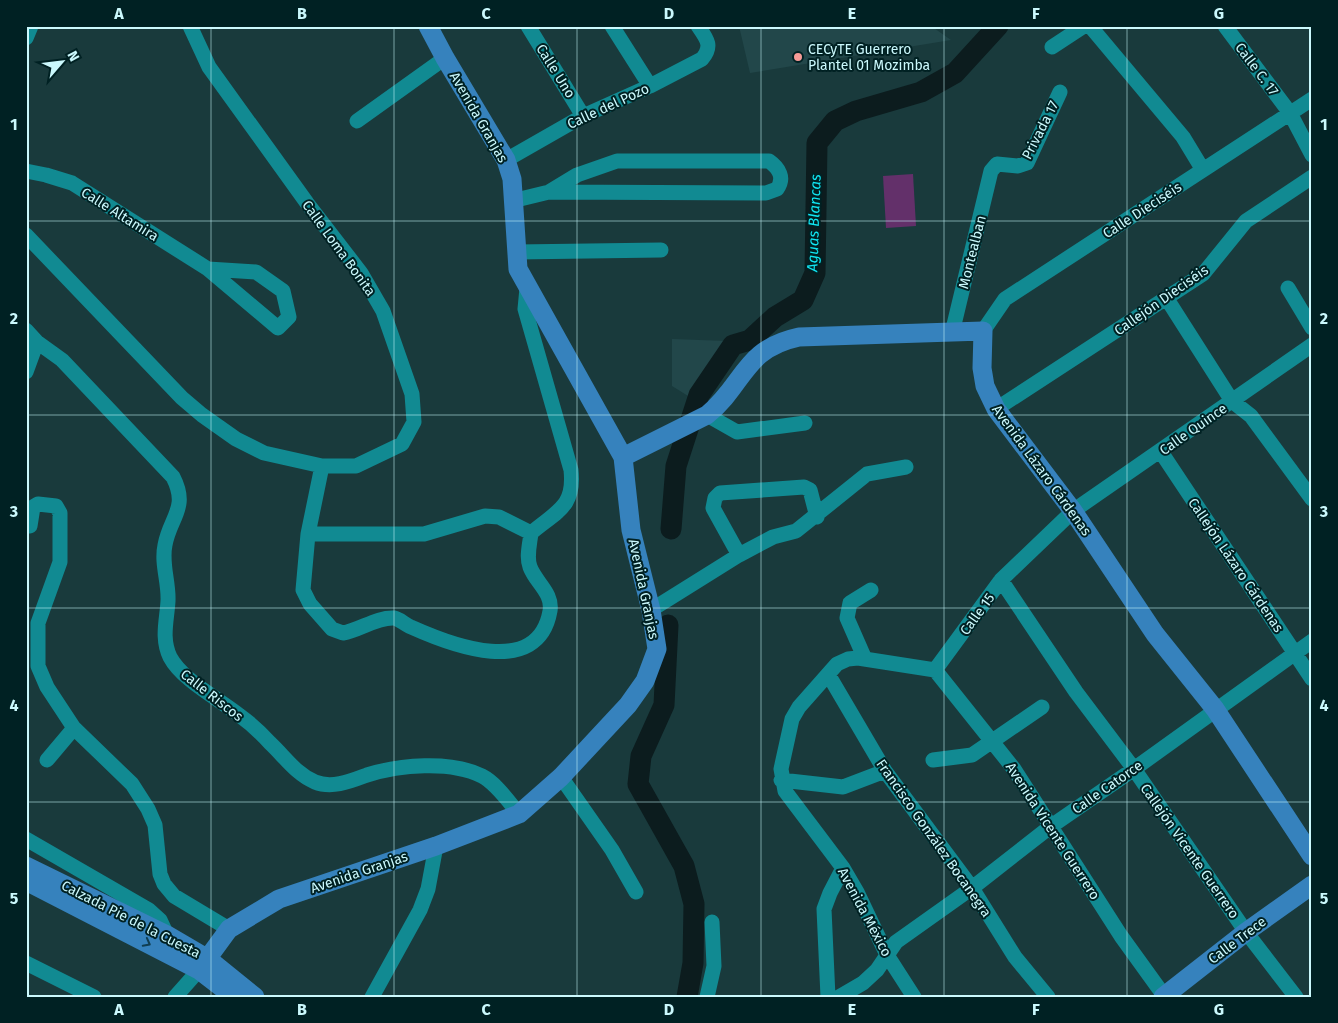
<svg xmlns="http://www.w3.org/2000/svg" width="1338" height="1023" viewBox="0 0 1338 1023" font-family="'Fira Sans',sans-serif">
  <rect width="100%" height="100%" fill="#193a3c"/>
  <!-- built -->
  <path fill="#22474a" d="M739,26H931L951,40L750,73Z
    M672,339L727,341L693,399L672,386Z"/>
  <!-- green -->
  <path fill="#63306a" d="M913,174L916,226L886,228L883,176Z"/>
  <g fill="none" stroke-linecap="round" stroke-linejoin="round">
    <!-- river -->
    <path stroke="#0c1c1e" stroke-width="21" d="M671,529L676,466L699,395L733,345L750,340L775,317L803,300L815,273L817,143L835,121L856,111L921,92L955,73L998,26
      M668,625L664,705L641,756L638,784L684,866L694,904L693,963L687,997"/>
    <!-- minor -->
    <path stroke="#118a92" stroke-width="15" d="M528,26L583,116
      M612,26L650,86
      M1090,26L1183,137L1203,170
      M1225,26L1290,113L1312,155
      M26,38L31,26
      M1052,47L1084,26
      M357,121L445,58
      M506,160L583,116L650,86L702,59C713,46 707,39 698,26
      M26,171L46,175L72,183L208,269L278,328L289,317L283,291L256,272L208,269
      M512,201L549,192L766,193L777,189C785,178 779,168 769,161H617L577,175L549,192
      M26,235L182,398L202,415L236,439L264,453L322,466H356L402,444L414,422L412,394L383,311L361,273L307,203L209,67L190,26
      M516,252L661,250
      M1288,288L1312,328
      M1167,299L1232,401L1251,416L1312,499
      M26,330L37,342L62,360L173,477C189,508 170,517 165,545C161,564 169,582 168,601C167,620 161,638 170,657C182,680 219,699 239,715C250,723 261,733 270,743C285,757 296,774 315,782C332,789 351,781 367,775C399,765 450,760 482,776C496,783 509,802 519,814
      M983,331L1005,299L1312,99
      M952,333L991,171L997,164L1018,166L1027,163L1060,92
      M26,372L37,342
      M996,409L1203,274L1246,221L1312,177
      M707,415L737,432L805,423
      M1161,452L1312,679
      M322,466L308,534L303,590L310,604L332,629L343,633C360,630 377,617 394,618C400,619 405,625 411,627C451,645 538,679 550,611C553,593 536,583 530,567C526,557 530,543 531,533C557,511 575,507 571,470L525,309L527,288
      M30,526L33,507L38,504L56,506L60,513V562L38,623V666L47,687L74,728L132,784L148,809L155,825L160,874L164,884L174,896L229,929
      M308,534H424L485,516L499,517L531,533
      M739,555L713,508L715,498L720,493L804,487L810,490L817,517
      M1001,580L1076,692L1134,769L1246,932L1296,997
      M651,610L739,555L773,537L796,531L867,474L906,467
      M865,659L847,618L850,603L871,590
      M935,670L1014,769L1121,936L1165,997
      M828,674L885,771L972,888L1015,957L1048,997
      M47,760L74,728
      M933,760L972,755L1042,707
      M561,777L612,850L636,892
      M781,780L843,787L885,771
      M26,839L149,910L160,920L167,935
      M26,963L94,997
      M175,997L199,970
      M372,997L420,910L428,889L436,846
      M707,997L714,966L712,922
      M828,997L824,909L830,893L843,868
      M839,997L863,983L877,970L896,942L972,888L1050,827L1134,769L1312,641
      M914,997L887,955L857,892L843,868L785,791L781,769L792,719L799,707L837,664L848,659L858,658L935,670L1001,580L1073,511L1312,345"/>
    <!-- major -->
    <path stroke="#3682bd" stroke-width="19" d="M623,457L707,415C745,384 743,349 799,337L983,331L982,368L985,386L996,409L1073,511L1155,634L1215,709L1312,856
      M26,866L167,935L208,959L255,997
      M26,881L199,970L234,997
      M199,970L229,929L279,899L436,846L519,814L561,777L628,705L645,681L657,649L651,610L631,530L623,457L518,269L512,179L506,160L445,58L428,26
      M1163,997L1246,932L1312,885"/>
  </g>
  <!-- one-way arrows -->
  <defs><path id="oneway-chevron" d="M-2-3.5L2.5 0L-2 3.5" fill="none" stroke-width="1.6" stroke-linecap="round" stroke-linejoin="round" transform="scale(1.25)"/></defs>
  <use stroke="#103e51" href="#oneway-chevron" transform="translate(147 943) rotate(28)"/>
  <!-- grid -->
  <path fill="none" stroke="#cbf9fd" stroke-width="1" stroke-opacity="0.55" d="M211,26V997M394,26V997M577,26V997M761,26V997M944,26V997M1127,26V997M26,221H1312M26,415H1312M26,608H1312M26,802H1312"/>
  <!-- markers -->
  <circle fill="#f59b97" stroke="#002123" stroke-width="2" cx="798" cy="57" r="5"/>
  <g text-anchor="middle" stroke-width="4" stroke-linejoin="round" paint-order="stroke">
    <!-- poi labels -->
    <g font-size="14" fill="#cbf9fd" stroke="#002123" text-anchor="start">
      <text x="808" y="54">CECyTE Guerrero<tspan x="808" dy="16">Plantel 01 Mozimba</tspan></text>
    </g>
    <!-- street labels -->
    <g font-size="14" fill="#cbf9fd" stroke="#002123">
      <text transform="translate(1257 69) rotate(53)" y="5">Calle C. 17</text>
      <text transform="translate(556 71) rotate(58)" y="5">Calle Uno</text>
      <text transform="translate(608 106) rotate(-25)" y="5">Calle del Pozo</text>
      <text transform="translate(479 117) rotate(60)" y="5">Avenida Granjas</text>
      <text transform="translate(1040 130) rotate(-63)" y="5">Privada 17</text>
      <text transform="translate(1142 210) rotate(-33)" y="5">Calle Dieciséis</text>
      <text transform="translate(120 214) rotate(32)" y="5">Calle Altamira</text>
      <text transform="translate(339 248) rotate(54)" y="5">Calle Loma Bonita</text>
      <text transform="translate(972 252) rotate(-76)" y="5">Montealban</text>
      <text transform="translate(1161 300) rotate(-35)" y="5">Callejón Dieciséis</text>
      <text transform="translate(1193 429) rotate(-35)" y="5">Calle Quince</text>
      <text transform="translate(1042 470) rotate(54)" y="5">Avenida Lázaro Cárdenas</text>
      <text transform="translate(1236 565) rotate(56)" y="5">Callejón Lázaro Cárdenas</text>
      <text transform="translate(644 589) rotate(78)" y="5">Avenida Granjas</text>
      <text transform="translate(977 614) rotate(-54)" y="5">Calle 15</text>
      <text transform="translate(212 695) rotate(38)" y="5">Calle Riscos</text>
      <text transform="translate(1107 787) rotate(-35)" y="5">Calle Catorce</text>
      <text transform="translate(1053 831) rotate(57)" y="5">Avenida Vicente Guerrero</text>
      <text transform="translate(934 838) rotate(55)" y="5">Francisco González Bocanegra</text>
      <text transform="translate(1190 851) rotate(55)" y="5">Callejón Vicente Guerrero</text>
      <text transform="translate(359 872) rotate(-19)" y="5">Avenida Granjas</text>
      <text transform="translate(865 912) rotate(62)" y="5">Avenida México</text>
      <text transform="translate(131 919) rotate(27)" y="5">Calzada Pie de la Cuesta</text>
      <text transform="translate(1237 940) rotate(-37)" y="5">Calle Trece</text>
    </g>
    <!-- water labels -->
    <g font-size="15" font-style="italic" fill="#10e6f3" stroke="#002123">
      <text transform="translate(814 223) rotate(-88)" y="5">Aguas Blancas</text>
    </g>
  </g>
  <!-- border -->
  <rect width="1338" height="1023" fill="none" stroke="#002123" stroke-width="55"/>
  <!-- north arrow -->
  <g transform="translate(62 62) rotate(62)" stroke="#002123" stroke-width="4" paint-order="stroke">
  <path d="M0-4L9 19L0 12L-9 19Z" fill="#cbf9fd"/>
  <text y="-8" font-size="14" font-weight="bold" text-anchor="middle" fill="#cbf9fd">N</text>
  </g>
  <rect x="28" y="28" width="1282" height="968" fill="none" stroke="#cbf9fd" stroke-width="2"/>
  <g font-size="16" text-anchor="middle" font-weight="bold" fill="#cbf9fd">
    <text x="119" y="19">A</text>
    <text x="302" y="19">B</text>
    <text x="486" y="19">C</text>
    <text x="669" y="19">D</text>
    <text x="852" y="19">E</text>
    <text x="1036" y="19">F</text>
    <text x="1219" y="19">G</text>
    <text x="14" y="130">1</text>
    <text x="1324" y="130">1</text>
    <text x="14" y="324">2</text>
    <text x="1324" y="324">2</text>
    <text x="14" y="517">3</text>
    <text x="1324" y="517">3</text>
    <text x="14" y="711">4</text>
    <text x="1324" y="711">4</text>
    <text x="14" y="904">5</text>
    <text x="1324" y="904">5</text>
    <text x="119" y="1015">A</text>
    <text x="302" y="1015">B</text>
    <text x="486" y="1015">C</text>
    <text x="669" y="1015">D</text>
    <text x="852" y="1015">E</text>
    <text x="1036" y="1015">F</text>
    <text x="1219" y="1015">G</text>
  </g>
</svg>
